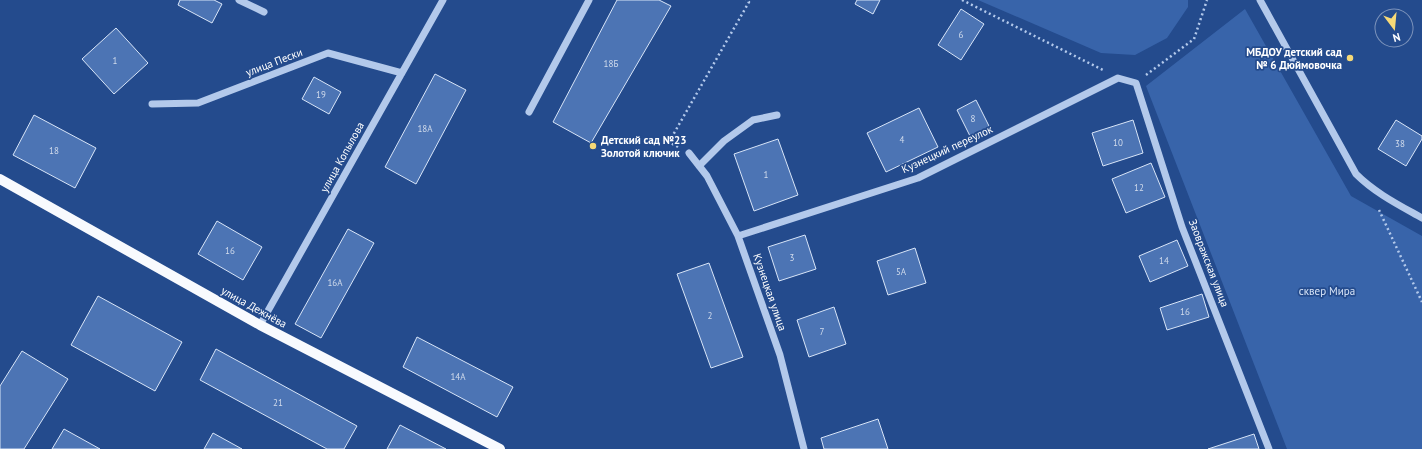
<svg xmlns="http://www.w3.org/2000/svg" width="1422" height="449" viewBox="0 0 1422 449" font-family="'PT Sans',sans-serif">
  <rect width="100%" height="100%" fill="#244b8d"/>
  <!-- green -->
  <path fill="#3864aa" d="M978,0H1188V7L1167,38L1135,55L1101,53Z
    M1245,9L1351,196L1422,236V449H1287L1146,86Z"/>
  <!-- building -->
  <path fill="#4c74b4" stroke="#d8e5f8" d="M180,0H214L222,4L212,23L178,5Z
    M617,0H659L671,6L591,143L553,122Z
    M857,0H880L873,14L855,4Z
    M961,9L984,24L961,60L938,45Z
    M116,28L148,63L114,94L82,59Z
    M435,74L466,90L416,184L385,167Z
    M314,77L341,92L329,114L302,99Z
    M976,100L990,128L971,138L957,110Z
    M919,108L938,147L886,172L867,133Z
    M34,115L96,148L75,188L13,155Z
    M1133,120L1143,153L1103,166L1092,133Z
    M1396,120L1422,136V139L1406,166L1378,149Z
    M778,139L798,195L754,211L734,154Z
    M1151,163L1165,197L1126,213L1112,179Z
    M217,221L262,247L243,280L198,254Z
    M348,229L374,243L321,338L295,324Z
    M805,235L816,269L779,281L768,247Z
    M1177,240L1188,266L1150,282L1139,256Z
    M915,248L926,283L888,295L877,261Z
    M709,263L743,357L711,368L677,274Z
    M1202,294L1209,317L1167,330L1160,308Z
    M98,296L182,342L155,391L71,345Z
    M834,307L846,344L809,357L797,320Z
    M417,337L513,387L497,417L403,367Z
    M216,349L357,426L344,449H327L200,380Z
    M22,351L68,379L24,449H0V386Z
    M878,419L888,449H824L821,438Z
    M400,425L446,449H387Z
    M64,429L100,449H52Z
    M213,433L242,449H204Z
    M1254,434L1259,449H1208Z"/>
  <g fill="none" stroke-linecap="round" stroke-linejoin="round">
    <!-- path -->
    <path stroke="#b3c9eb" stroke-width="2.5" stroke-dasharray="2 3" stroke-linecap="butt" d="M962,0L1103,70
      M1146,75L1194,39L1207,0
      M678,147L669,142L749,2L746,0
      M1379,210L1422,302"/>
    <!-- minor -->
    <path stroke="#b3c9eb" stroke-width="7" d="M239,0L264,12
      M1260,0L1356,174C1375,193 1399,205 1422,218
      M152,104L198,103L328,53L402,73
      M529,112L589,0
      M689,153L707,176L738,236L780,355L804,449
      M699,166L724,141L753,120L777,115
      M738,236L918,178L1118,78L1136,83L1182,227L1269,449
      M260,325L443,0"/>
    <!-- major -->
    <path stroke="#f8fafe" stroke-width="10" d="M0,179L260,325L500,449"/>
  </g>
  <!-- markers -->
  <g fill="#f6d977" stroke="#244b8d" stroke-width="1.5">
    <circle cx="1350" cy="58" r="4"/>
    <circle cx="593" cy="146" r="4"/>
  </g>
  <g text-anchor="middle" stroke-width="3.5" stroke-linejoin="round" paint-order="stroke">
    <!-- number labels -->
    <g font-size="9" fill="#d2dcec">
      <text x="961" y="38">6</text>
      <text x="115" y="64">1</text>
      <text x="611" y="67">18Б</text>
      <text x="321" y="98">19</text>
      <text x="973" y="122">8</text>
      <text x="425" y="132">18А</text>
      <text x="902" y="143">4</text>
      <text x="1118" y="146">10</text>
      <text x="1400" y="147">38</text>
      <text x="54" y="154">18</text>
      <text x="766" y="178">1</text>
      <text x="1139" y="191">12</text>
      <text x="230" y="254">16</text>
      <text x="792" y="261">3</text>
      <text x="1164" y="264">14</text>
      <text x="901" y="275">5А</text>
      <text x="335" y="286">16А</text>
      <text x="1185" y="315">16</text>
      <text x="710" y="319">2</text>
      <text x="822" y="335">7</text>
      <text x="458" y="380">14А</text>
      <text x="278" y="406">21</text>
    </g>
    <!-- poi labels -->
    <g font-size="11" font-weight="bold" fill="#fff" stroke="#244b8d" text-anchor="end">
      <text x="1342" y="56">МБДОУ детский сад<tspan x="1342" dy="13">№ 6 Дюймовочка</tspan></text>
      <text x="601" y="144" text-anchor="start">Детский сад №23<tspan x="601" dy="13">Золотой ключик</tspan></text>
    </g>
    <!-- street labels -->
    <g font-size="11" fill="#fff" stroke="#244b8d">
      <text transform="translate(274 62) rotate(-21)" y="4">улица Пески</text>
      <text transform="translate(947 149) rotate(-25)" y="4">Кузнецкий переулок</text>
      <text transform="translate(342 157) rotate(-61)" y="4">улица Копылова</text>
      <text transform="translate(1209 263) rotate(69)" y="4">Заовражская улица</text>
      <text transform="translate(770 292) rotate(71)" y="4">Кузнецкая улица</text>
      <text transform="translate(254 307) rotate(29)" y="4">улица Дежнёва</text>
    </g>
    <!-- park labels -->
    <g font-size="11" fill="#d8e5f8" stroke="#244b8d">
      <text x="1327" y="295">сквер Мира</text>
    </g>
  </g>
  <!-- north arrow -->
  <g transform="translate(1394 28) rotate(164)"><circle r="19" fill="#244b8d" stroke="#7c93bb"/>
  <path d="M0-3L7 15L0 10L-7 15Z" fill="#f6d977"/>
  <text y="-6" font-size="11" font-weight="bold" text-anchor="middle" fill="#ffffff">N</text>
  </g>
</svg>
